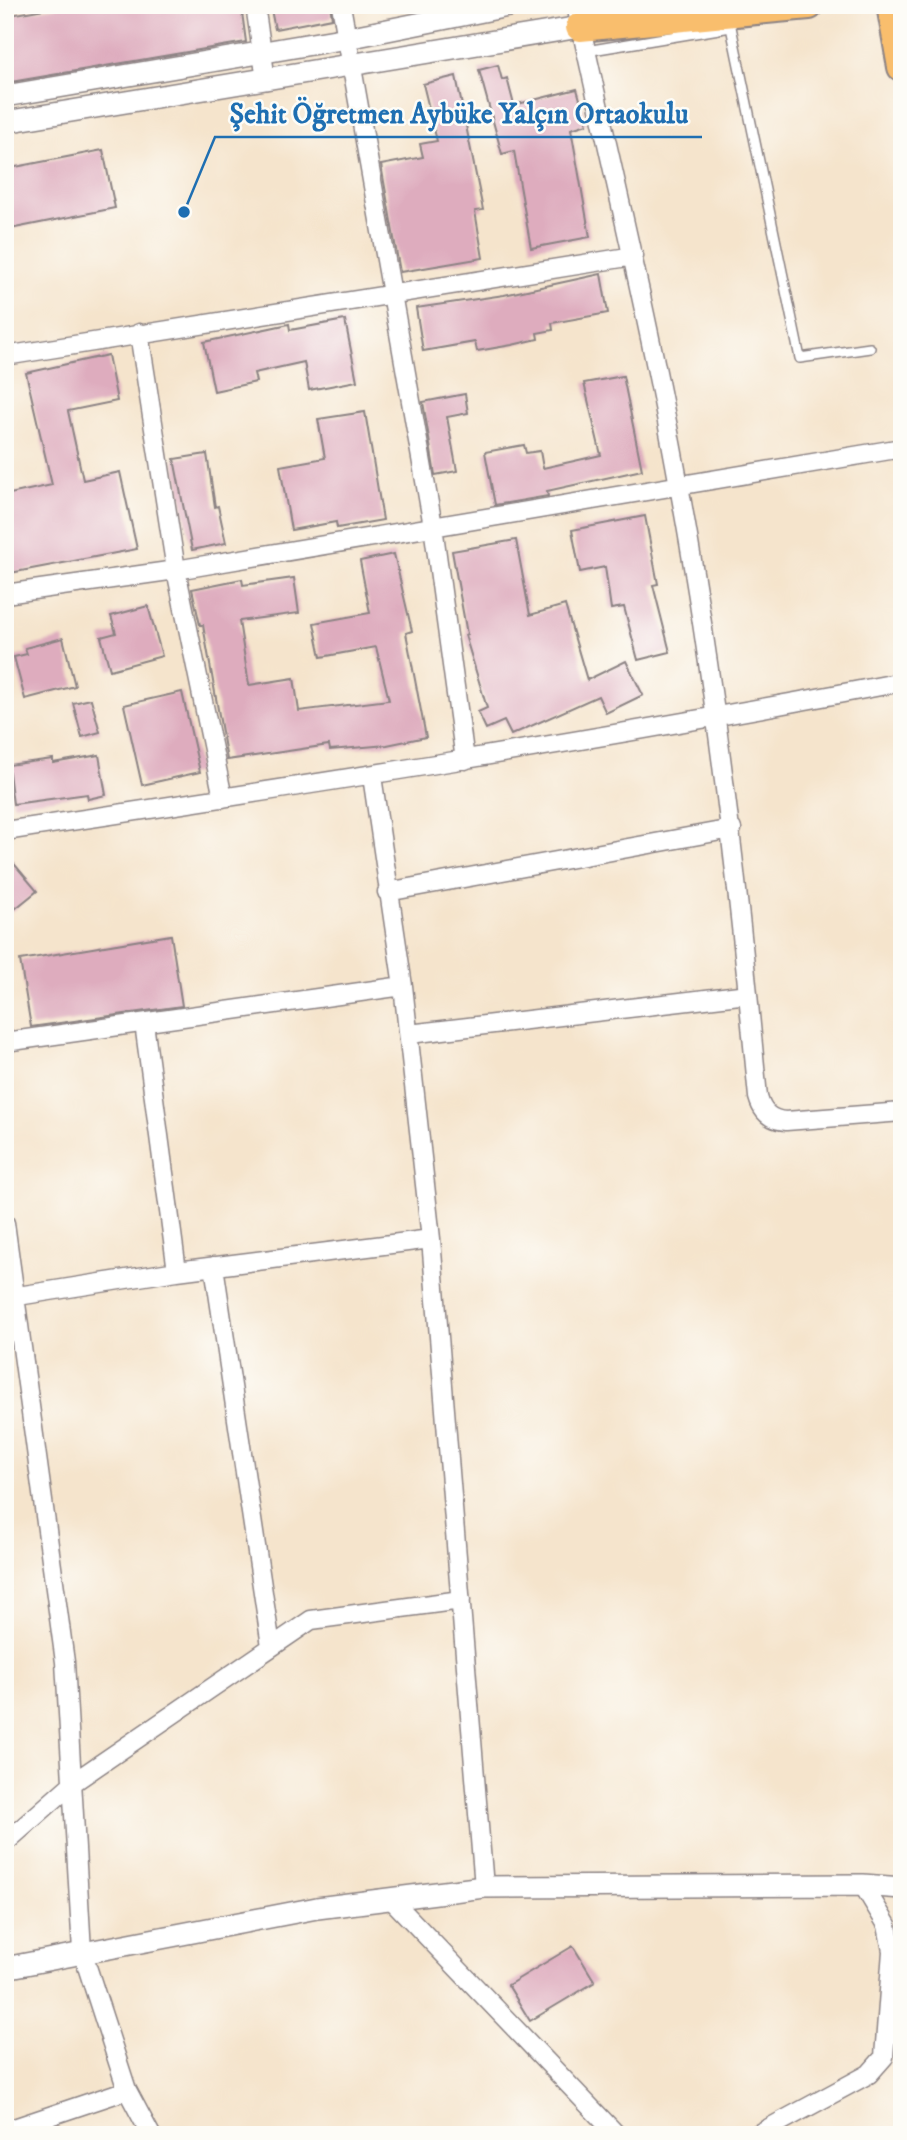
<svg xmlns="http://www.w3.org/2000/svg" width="907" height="2140" viewBox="0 0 907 2140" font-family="'IM FELL DW Pica',serif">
  <rect width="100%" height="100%" fill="#fdfcf7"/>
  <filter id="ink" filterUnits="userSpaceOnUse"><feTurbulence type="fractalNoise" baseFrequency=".0143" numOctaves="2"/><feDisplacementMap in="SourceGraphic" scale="14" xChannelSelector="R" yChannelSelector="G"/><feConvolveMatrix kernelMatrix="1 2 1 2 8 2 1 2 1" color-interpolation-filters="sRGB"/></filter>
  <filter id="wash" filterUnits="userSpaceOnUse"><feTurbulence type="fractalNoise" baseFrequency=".00686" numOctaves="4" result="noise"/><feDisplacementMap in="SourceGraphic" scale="28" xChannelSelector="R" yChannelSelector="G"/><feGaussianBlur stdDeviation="1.57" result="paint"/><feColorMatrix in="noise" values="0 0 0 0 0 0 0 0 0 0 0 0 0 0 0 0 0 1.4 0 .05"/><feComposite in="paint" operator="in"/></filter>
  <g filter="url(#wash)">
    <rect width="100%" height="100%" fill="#f5e4cc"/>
    <g id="blocks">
      <!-- building -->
      <path fill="#deacbe" d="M66,5H241L246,42L5,83V16Z
        M270,5H330L332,18L275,29Z
        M498,65L502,80L507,78L514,105L577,89L587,124L571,129L590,237L531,248L514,151L502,154L479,70Z
        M456,76L483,210L475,211L483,258L400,272L381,165L423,157L420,144L437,141L423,84Z
        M103,150L115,208L5,230V169Z
        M601,274L608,313L552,323L553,330L537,333L538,339L512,345L477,351L475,342L423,351L416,308L504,295Z
        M345,320L357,381L309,390L304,362L254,373L256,382L214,391L204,342L289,324L290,330Z
        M108,355L117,401L68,411L83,480L120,472L137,549L5,574V495L52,485L26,373Z
        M623,376L642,470L547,491L548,496L495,505L485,452L524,445L526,453L540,451L543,468L601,455L584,383Z
        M465,394L468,413L447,417L457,471L435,475L423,402Z
        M365,412L383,520L337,528L336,522L291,530L280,466L325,458L318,419Z
        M207,454L215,507L218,506L226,543L192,550L174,459Z
        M645,516L658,584L653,585L670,652L638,660L624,607L611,609L605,567L580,572L572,530Z
        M516,540L530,615L565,605L587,680L626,661L643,695L606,713L598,696L511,735L504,721L486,729L478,712L487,708L465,635L467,634L452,551Z
        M394,554L412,631L406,633L426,737L387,745L330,750L329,745L227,760L203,625H200L192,589L242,579L243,585L294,578L299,613L239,621L249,685L294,678L299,711L389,700L376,647L321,657L314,623L370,613L360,561Z
        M148,606L162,656L110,670L101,637L116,633L111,616Z
        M63,638L75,686L25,699L14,657L27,654L25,648Z
        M182,692L200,772L142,785L124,705Z
        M91,699L100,732L82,737L73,703Z
        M99,755L106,795L88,799L87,794L13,804L8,765L53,759V763Z
        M5,853L37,891L5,917Z
        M171,935L182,1006L31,1027L20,960Z
        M573,1946L595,1982L530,2021L508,1985Z"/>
    </g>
  </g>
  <g filter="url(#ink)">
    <use href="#blocks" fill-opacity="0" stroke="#8c8384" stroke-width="2"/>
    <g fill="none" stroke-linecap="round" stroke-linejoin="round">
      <!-- service casing -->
      <g stroke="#8c8384" stroke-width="12">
        <path id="service" d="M586,51L731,27L800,358L870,348"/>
      </g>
      <!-- minor casing -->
      <g stroke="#8c8384" stroke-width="21">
        <path id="minor" d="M255,5L266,80
          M341,5L433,526L465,760
          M139,333L176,570L223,798
          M5,356L634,256
          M5,594L176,570L902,448
          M372,776L403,986L431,1239L484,1887
          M5,831C305,786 604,739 902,682
          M387,892L732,829
          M748,994L758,1097C762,1112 770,1120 786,1121L902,1112
          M144,1023L177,1271
          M409,1034L748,994C731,824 710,654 679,486C650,324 611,165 576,5
          M5,1042L403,986
          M5,1223L65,1662L82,1951L127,2090L151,2135
          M214,1266L271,1646
          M5,1298L177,1271L431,1239
          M5,1843L74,1782L311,1620L461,1600
          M391,1899L617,2135
          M5,2131L127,2090
          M756,2135L869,2074L884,2057L892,1951L887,1925L863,1885"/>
      </g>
      <!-- tertiary casing -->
      <g stroke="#8c8384" stroke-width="24">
        <path id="tertiary" d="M5,96L347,38L513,5
          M5,122L580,27L625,5
          M5,1968L317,1908L484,1887L863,1885L902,1888"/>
      </g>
      <!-- trunk casing -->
      <g stroke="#8c8384" stroke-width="32">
        <path id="trunk" d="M891,5L902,67
          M580,27L809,5"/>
      </g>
      <!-- service -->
      <use href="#service" stroke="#fff" stroke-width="9"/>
      <!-- minor -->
      <use href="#minor" stroke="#fff" stroke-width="18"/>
      <!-- tertiary -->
      <use href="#tertiary" stroke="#fff" stroke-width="21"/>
      <!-- trunk -->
      <use href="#trunk" stroke="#f9be6d" stroke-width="28"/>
    </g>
  </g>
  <!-- callouts -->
  <path fill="none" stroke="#1f6fb2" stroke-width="2.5" d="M184 212L215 137H702"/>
  <circle fill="#1f6fb2" stroke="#fdfcf7" stroke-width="2.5" cx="184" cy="212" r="7"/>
  <g font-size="28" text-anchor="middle" font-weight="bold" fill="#1f6fb2" stroke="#fdfcf7" stroke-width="5" stroke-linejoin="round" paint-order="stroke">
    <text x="459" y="123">Şehit Öğretmen Aybüke Yalçın Ortaokulu</text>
  </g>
  <!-- margin -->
  <rect width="907" height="2140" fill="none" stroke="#fdfcf7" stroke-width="28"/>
</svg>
